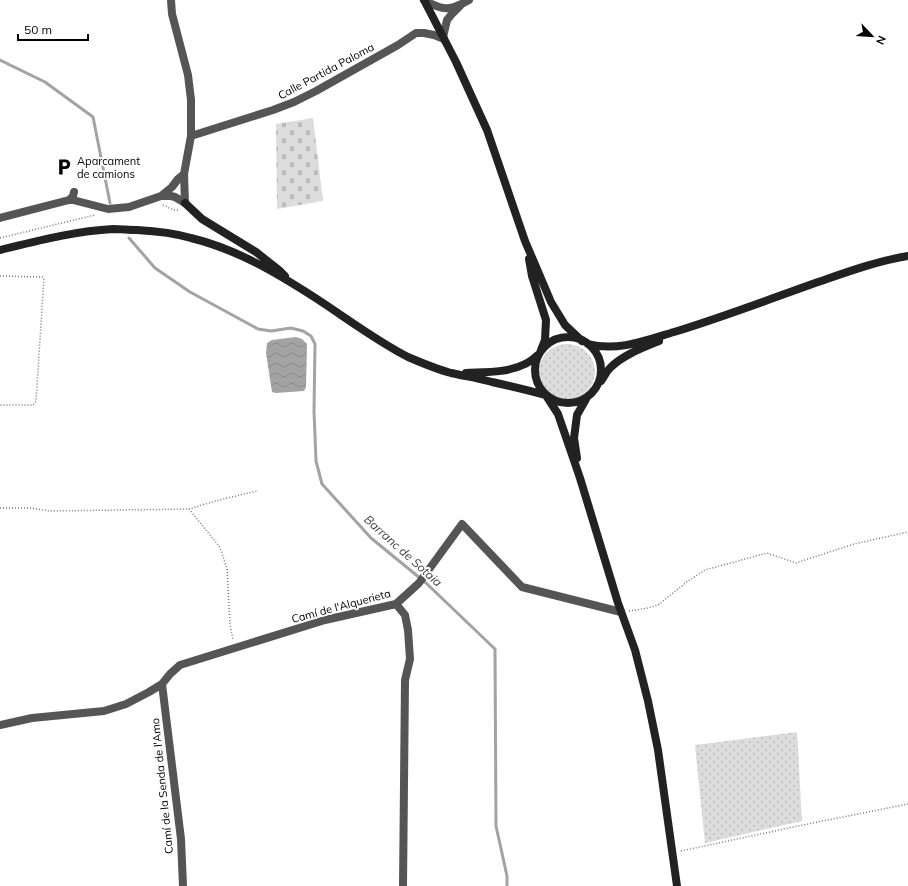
<svg xmlns="http://www.w3.org/2000/svg" width="908" height="886" viewBox="0 0 908 886" font-family="Mulish,sans-serif">
  <defs>
    <pattern id="grass-dots" width="8" height="8" patternUnits="userSpaceOnUse"><rect width="8" height="8" fill="#dcdcdc"/><path d="M2 2h.1M6 6h.1" fill="none" stroke="#bbb" stroke-width="1.8" stroke-linecap="round"/></pattern>
    <pattern id="cemetery-stones" width="16" height="16" patternUnits="userSpaceOnUse"><rect width="16" height="16" fill="#dcdcdc"/><path d="M2 7V4a2 2 0 0 1 4 0v3zM10 15v-3a2 2 0 0 1 4 0v3z" fill="#bbb"/></pattern>
    <pattern id="water-waves" width="16" height="10" patternUnits="userSpaceOnUse"><rect width="16" height="10" fill="#a3a3a3"/><path d="M0 5q4-4 8 0t8 0" fill="none" stroke="#8b8b8b"/></pattern>
  </defs>
  <rect width="100%" height="100%" fill="#fff"/>
  <!-- grass -->
  <path fill="url(#grass-dots)" d="M539 372a28 28 0 1 1 56 0a28 28 0 1 1-56 0Z
    M797,732L802,821L705,843L695,745Z"/>
  <!-- cemetery -->
  <path fill="url(#cemetery-stones)" d="M313,118L323,201L277,209L276,124Z"/>
  <!-- water -->
  <path fill="url(#water-waves)" d="M296,337L302,339L307,344L306,387L304,391L276,393L272,392L266,353L267,343L272,340Z"/>
  <g fill="none" stroke-linecap="round" stroke-linejoin="round">
    <!-- stream -->
    <path stroke="#a3a3a3" stroke-width="3" d="M0,60L45,82L93,117L110,203
      M129,238L155,268L190,292L258,329L271,331L291,328L303,331L311,336L315,344L314,411L316,461L322,484L371,538L426,583L495,649L496,826L507,876V886"/>
    <!-- path -->
    <path stroke="#777" stroke-width="1.5" stroke-dasharray="1 2" stroke-linecap="butt" d="M163,205C168,207 173,211 178,210
      M0,238L95,215
      M0,276L42,277L44,278L36,401L33,405H0
      M0,508H31L50,511L189,509L219,500L257,491
      M189,509L219,546L222,553L227,569L230,624L233,640
      M629,611L648,608L658,605L688,581L705,570L767,553L796,563L854,544L908,532
      M681,851L798,826L908,804"/>
    <!-- street -->
    <path stroke="#555" stroke-width="8" d="M171,0L172,14L188,75L191,100V136L184,174L185,203
      M424,0C443,11 450,11 469,0
      M443,37L447,20L451,15L460,6
      M191,136L273,110L294,102L316,91L398,45L416,33H424L434,35L444,39
      M161,196L172,187L178,179L184,174
      M69,200L73,196L74,192
      M0,218L69,200H73L108,209L129,207L161,196H171L175,197L185,203
      M396,604L405,615L408,630L410,659L405,680L403,886
      M162,684L181,839L183,886
      M0,725L32,718L104,711L126,704L149,692L162,684L170,674L180,665L325,620L396,604L419,583L462,524L522,587L621,612"/>
    <!-- secondary -->
    <path stroke="#222" stroke-width="8" d="M424,0L456,62L487,130L525,241L551,302L565,325L582,341
      M185,203L202,219L256,252L280,271L285,276
      M0,250C37,241 75,231 113,229C121,229 129,230 137,230C155,231 174,233 191,238C236,249 275,272 314,297C345,317 375,340 408,357C422,363 436,369 451,373C464,376 478,378 492,382C510,386 528,390 545,395
      M529,259L532,276L546,320L545,340L541,350
      M535 370a33 33 0 1 1 66 0a33 33 0 1 1-66 0Z
      M588,344C617,352 647,340 674,332C723,317 770,299 818,282C847,272 877,261 908,256
      M466,373C486,372 507,373 525,364C530,362 534,358 538,355
      M601,381C604,377 606,372 610,368C623,355 642,348 659,341
      M547,397L558,414L580,478L618,603L635,650L648,701L658,750L677,886
      M577,458L574,438L577,415L586,399"/>
  </g>
  <!-- icons -->
  <defs>
    <g id="parking-bare" transform="scale(1.38)"><path d="M-3.5-5.5H1a3.5 3.5 0 0 1 0 7H-1V5.5H-3.5ZM-1-3.4V-.6H.8a1.4 1.4 0 0 0 0-2.8Z" fill="#000" stroke="#fff" stroke-width="2.5" paint-order="stroke"/></g>
  </defs>
  <g fill-rule="evenodd">
    <use href="#parking-bare" x="64" y="167"/>
  </g>
  <g text-anchor="middle" stroke-width="3.5" stroke-linejoin="round" paint-order="stroke">
    <!-- street labels -->
    <g font-size="11" fill="#000" stroke="#fff">
      <text transform="translate(326 71) rotate(-28)" y="4">Calle Partida Paloma</text>
      <text transform="translate(341 606) rotate(-15)" y="4">Camí de l'Alquerieta</text>
      <text transform="translate(162 786) rotate(-96)" y="4">Camí de la Senda de l'Amo</text>
    </g>
    <!-- poi labels -->
    <g font-size="11" fill="#000" stroke="#fff" text-anchor="start">
      <text x="77" y="165">Aparcament<tspan x="77" dy="13">de camions</tspan></text>
    </g>
    <!-- water labels -->
    <g font-size="12" font-style="italic" fill="#444" stroke="#fff">
      <text transform="translate(403 551) rotate(42)" y="4">Barranc de Sotaia</text>
    </g>
  </g>
  <!-- north arrow -->
  <g transform="translate(872 36) rotate(115)" stroke="#ffffff" stroke-width="3" paint-order="stroke">
  <path d="M0-3L7 15L0 10L-7 15Z" fill="#000000"/>
  <text y="-6" font-size="11" font-weight="bold" text-anchor="middle" fill="#000000">N</text>
  </g>
  <!-- scale -->
  <path d="M18 34v6h70v-6" fill="none" stroke="#000000" stroke-width="2"/>
  <text x="24" y="34" font-size="12" fill="#000000" stroke="#ffffff" stroke-width="3" paint-order="stroke">50 m</text>
</svg>
